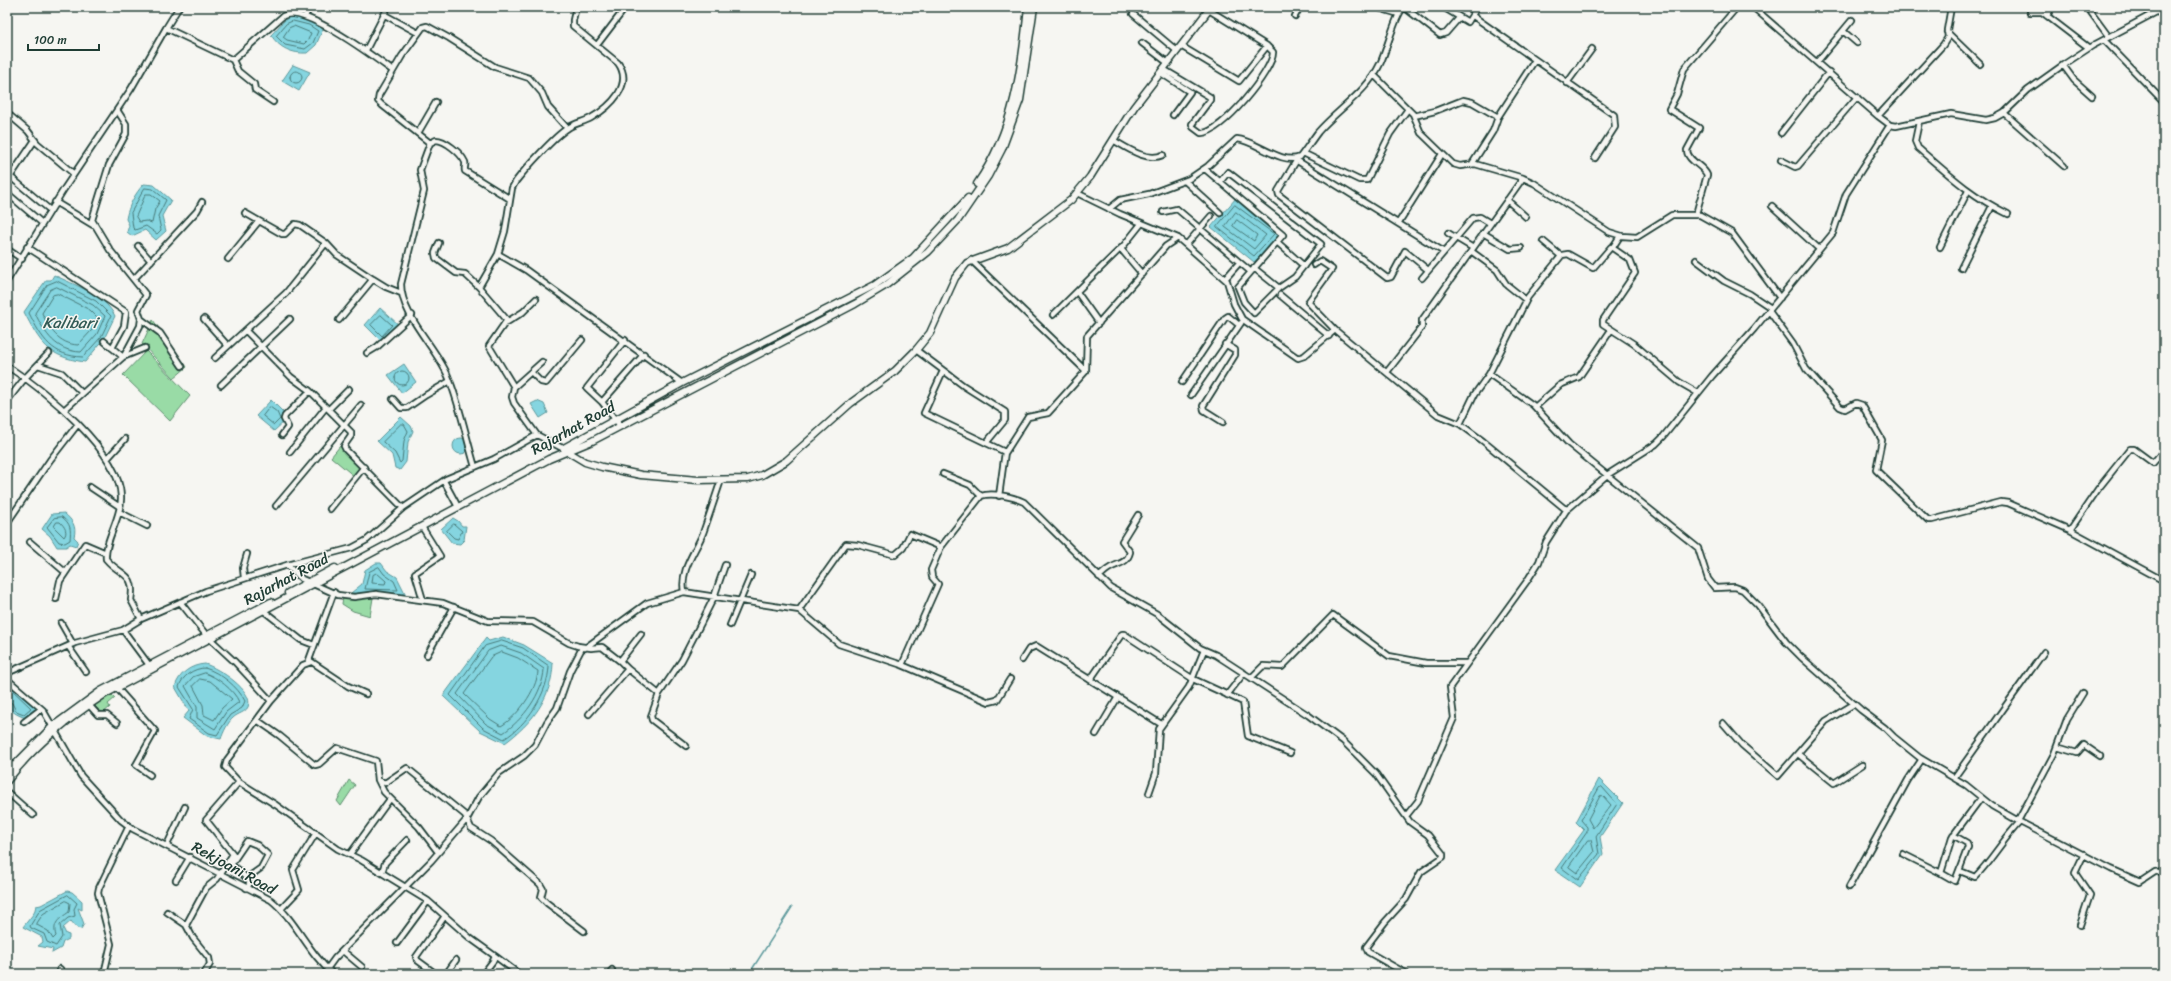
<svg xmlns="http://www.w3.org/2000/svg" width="2171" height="981" viewBox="0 0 2171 981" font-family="Sriracha,sans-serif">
  <rect width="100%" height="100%" fill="#f6f6f2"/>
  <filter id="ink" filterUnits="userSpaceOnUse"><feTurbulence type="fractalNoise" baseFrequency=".025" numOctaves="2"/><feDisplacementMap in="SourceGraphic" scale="8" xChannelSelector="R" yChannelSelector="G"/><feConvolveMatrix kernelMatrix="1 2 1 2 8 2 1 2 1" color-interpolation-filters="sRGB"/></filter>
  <g filter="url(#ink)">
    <!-- green -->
    <path fill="#99dba6" stroke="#5c8c6d" d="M153,320L187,367L174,378L142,344Z
      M146,351L190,396L170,421L123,375Z
      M340,446L363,468L355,477L331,457Z
      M343,597L353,599L373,598L370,616L353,611L342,604Z
      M110,693L115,698L108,704L110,707L103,713L93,705Z
      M349,780L355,785L341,806L337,801Z"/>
    <!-- water -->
    <path fill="#85d5e0" stroke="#5c989b" d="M291,16L300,18L323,29L316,45L307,53C292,54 279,48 271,35L285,20Z
      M293,65L310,72L299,91L282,81Z
      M144,184L154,185L171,200L162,216L166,231L156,240L145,230L132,236L127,232L129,225L126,219C128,207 135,193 144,184Z
      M1236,198L1281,235L1254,262L1211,227Z
      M54,275C74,285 104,294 115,316L104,339L85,362C48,357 40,343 24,312L46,280H51Z
      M380,308L399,325L382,342L365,325Z
      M404,364L416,382L402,393L388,375Z
      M271,400L283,412L282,415L286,420L274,431L256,416Z
      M537,401L544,404L548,413L540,418L531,404Z
      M401,417L411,426L413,431L408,442L406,462L400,470L395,468L392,455L377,441Z
      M453 446a8 8 0 1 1 16 0a8 8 0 1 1-16 0Z
      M64,513C72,520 77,526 74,537L78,541L76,546L70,544L66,547H57L50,536L42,529L52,514Z
      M453,518L458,521L462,526H466L464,540L460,544L452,543L441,529Z
      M376,563H381L387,571L397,577L406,595L351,593L362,584L365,570Z
      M503,637L524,645L553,663C552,698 532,723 505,743L480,731L443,696L486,638L489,641Z
      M205,664C218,668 255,691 248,707C245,713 238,713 233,718C228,722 223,733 221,739L207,736L183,718L189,711L175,687C179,673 191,665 205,664Z
      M7,681L38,709L26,718C4,711 7,702 7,681Z
      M1599,779L1623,803L1600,837L1603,854L1580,887L1555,870L1584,830L1576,822Z
      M67,891L72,892L82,901V910L78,908L84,924L81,929L77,928L71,921L63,928L66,934L69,935V939L63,942L61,948L52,953L53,949L38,946L43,942L42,937L23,927L34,913L36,906L41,905Z"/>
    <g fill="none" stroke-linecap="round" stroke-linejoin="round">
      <!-- shore -->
      <path stroke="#487a79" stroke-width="1" d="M293,21L309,25L318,31L313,43L305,49L285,45L276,36L286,24Z
        M294,26L311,33L308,40L304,44L287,40L283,37L289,28Z
        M290 77a6 6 0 1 1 12 0a6 6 0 1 1-12 0Z
        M145,188L153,189L166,200L158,216L161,230L157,234L146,226L135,230L133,228L131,213Z
        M146,194H151L160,201L155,209L152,223L146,221L139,222L136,217Z
        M1235,205L1274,234L1254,256L1217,227Z
        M1236,212L1266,235L1254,249L1225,227Z
        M1237,220L1257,235L1254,241L1233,226Z
        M57,281L96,301L111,316L101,337L83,357C52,356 42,339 29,313L47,285Z
        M57,287L93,305L105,316L97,334L81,352C56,351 45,334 35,313L50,290Z
        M58,294L90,310L98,318L92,330L78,345C59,344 49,329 42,313L53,295Z
        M381,315L392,325L382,336L371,325Z
        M395 378a7 7 0 1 1 14 0a7 7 0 1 1-14 0Z
        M270,407L277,412L280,419L274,425L263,416Z
        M401,424H404L408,431L404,441L402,461L400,463L395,453L383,442Z
        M62,517C71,524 71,529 70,540L65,543L59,542L47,527L54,518Z
        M57,522H60C65,527 68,532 64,537L54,527Z
        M454,524L462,531L458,539L454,538L447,531Z
        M379,567L384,574L394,581L398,590L365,589L369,572Z
        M377,573L386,581L385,584L372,583L373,575Z
        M502,641L523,648L549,666C548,693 527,725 504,739L483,728L450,695L485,646Z
        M501,646L521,653L544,669C543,693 523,720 503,733L486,724L457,694L488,651Z
        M502,652L518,658L538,671C537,690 517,717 501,726L490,719L464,694L491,657Z
        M205,668C221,673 238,687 245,701L242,708L230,715L217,735L209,733L189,719L193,709L179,687C182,676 194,668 205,668Z
        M205,673C217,677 234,690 239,702L226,712L215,729L197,718V707L185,686L193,677Z
        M200,679L210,681L232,699L222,708L214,720L204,715L203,705L193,686Z
        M7,685L31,708L24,714L16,711L12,703L7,701
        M1602,787L1617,804L1596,836L1599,854L1578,880L1562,868L1587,832V827L1581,820L1599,788Z
        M1603,796L1611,805L1593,828L1588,819L1600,796Z
        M1588,840H1591L1594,852L1577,873L1569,867Z
        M68,895L77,903L74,909L75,916L68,918L60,925L62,937L56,946L47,942L44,934L31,928L30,926L40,910Z
        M66,901L70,903L69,912C59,919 52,923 56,936L53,939L48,931L37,925V923L43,914Z"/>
      <!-- stream -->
      <path stroke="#5c989b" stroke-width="1.5" d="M749,974L792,907"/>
      <!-- canal -->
      <path stroke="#85d5e0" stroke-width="5" d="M7,9L10,7"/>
      <!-- minor casing -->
      <g stroke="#1f3d34" stroke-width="8">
        <path id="minor" d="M1375,7L1399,14
          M1443,7L1468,22L1477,7
          M1753,7L1878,116L1890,125L1896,126L1951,114L1986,120L1995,118L2004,113L2028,90L2063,65L2092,46L2164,8
          M2087,7L2109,37
          M2030,12H2042L2089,48
          M1133,14L1177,51
          M385,15L418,33
          M305,16L310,7
          M1295,16L1300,7
          M1473,16L1614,115L1615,127L1595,158
          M2047,16L2052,7
          M166,28L179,7
          M1843,31L1857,43
          M1947,32L1980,64
          M2104,40L2164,102
          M1142,43L1168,63
          M597,45L626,7
          M1181,46L1239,81L1267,46
          M366,50L388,7
          M233,60L238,71L254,84L255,90L273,102
          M1817,62L1852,20
          M2063,65L2074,80L2092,96
          M1163,69L1210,97V100L1192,124L1193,127L1201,133C1220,135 1274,70 1273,52L1267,46L1209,10
          M1161,73L1190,92L1173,115
          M1374,75L1413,114L1421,133L1453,164L1460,166L1475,164L1523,178L1534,183L1609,232L1622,236L1637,237L1672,215H1700L1732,233L1780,298
          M1567,83L1592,49
          M117,110L126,124V134L109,165L92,220L110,250L146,295L138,310L141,319L140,326L124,356
          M7,113L28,131L37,143L74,174
          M2004,113L2064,166
          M1414,116L1435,111L1463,100L1472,102L1498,117
          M1878,116L1943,45L1948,37L1947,30L1951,7
          M1919,122L1915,141L1918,148C1949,175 1971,196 2008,214
          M418,133L436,102
          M1781,133L1829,72
          M1113,140C1127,148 1146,162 1163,155
          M430,143L436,140C445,140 461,153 465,162C466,165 464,168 465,171L510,199
          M1303,153L1359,180H1367L1390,134L1408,109
          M1298,158L1278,191L1279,195L1387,278L1391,277L1405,251L1428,270
          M1296,160L1444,252
          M1781,160L1795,167L1798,166L1857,97
          M1472,164L1493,131L1498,117L1535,60
          M1205,169L1283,235L1238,287L1244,302L1254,313L1279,288
          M7,174L50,210
          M10,177L35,140
          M1185,181L1220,213
          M1220,182L1228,172L1321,244L1295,277L1279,288L1254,268
          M7,193L42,223
          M1077,193L1120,214L1178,238L1227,281L1234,304L1242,319L1298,358L1304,356L1335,330L1438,415L1460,424L1483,441L1564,508L1568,509L1607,475L1698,548L1708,579L1715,588L1735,587L1743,590L1758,605L1786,642L1801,657L1861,710L1885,728L1894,737L1920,758L1966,785L1992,806L2020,822L2111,869L2140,882L2155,872L2164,871
          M1507,200L1526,217
          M55,202L93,225
          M1772,206L1819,249
          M1109,209L1120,200L1149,194L1189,179L1208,166L1237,139C1255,140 1282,166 1300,157C1306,149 1312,140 1318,132C1338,109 1367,92 1380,64C1387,50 1395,15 1404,7L1440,35L1446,33L1459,18
          M1163,212L1177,209L1251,272
          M245,213L282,234H285L295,224L300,225L326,243L337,255L373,279L386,287L401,293
          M1696,214L1707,175C1703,165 1687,161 1687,150L1699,128L1669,109L1677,94L1684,69L1737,7
          M1399,222L1442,154
          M1141,224L1121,249L1142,274
          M1448,233L1473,248
          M1483,233L1510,249L1521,248
          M1543,241L1561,256
          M1277,242L1304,266
          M439,243L435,253L436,258L456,273L465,274L479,287
          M1186,245L1211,216
          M138,246L151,261
          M27,247L126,312L124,326L112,348
          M1613,247L1620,236
          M1940,247L1968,191
          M7,249L22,259
          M1471,251L1497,270L1506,284L1526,300
          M498,254L505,231L512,188L516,181C526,168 555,136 568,128C575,123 584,122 591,118C610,107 634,85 618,63L573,26V20L576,7
          M228,259L259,221
          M971,260L1086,371
          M1696,260L1724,281L1750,294L1771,308
          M1314,265L1320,261L1332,269L1308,302L1335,330
          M1961,268L1992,206
          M1422,278L1473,218L1480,217L1490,223
          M134,279L197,211L202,202
          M1225,279L1239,263
          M7,281L64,189L131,89L166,28L233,60L283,16C304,4 374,57 393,71
          M1077,292L1099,323
          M1280,295L1329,336
          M1769,311L1793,344L1806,369L1840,407L1845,409L1856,403L1862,405L1882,440L1876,470L1928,520H1932L2001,502L2008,503L2070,530L2164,581
          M1053,315L1121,248
          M141,319L160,333L182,366
          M204,319L228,346
          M339,320L373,279
          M507,322L523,312L536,299
          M246,331L291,377L310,391L351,432V436L344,446L346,450L403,508
          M104,341L123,357
          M916,350L964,386L1005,412V420L986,443
          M367,353L377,347L412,315
          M215,358L286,293L326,243
          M38,365L62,373L82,393
          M7,366C43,389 120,451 121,497C122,517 104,541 106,559C121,577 136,572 131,600L141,619
          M943,371L924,413L1005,452L999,496
          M531,372L541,382L546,383L582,340
          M1387,372L1422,327V320L1523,178
          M1489,374L1533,405L1569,444L1607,475L1656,444L1663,437L1712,376L1754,329L1833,233L1846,194L1890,125
          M1182,382L1225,318L1228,316L1239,325
          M221,385L290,319
          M514,387L542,362
          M1191,395L1241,323
          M393,399L401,408H407L426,395L450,381
          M7,401L25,378L49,353
          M602,402L644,354
          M1535,407L1560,385L1579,377L1611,330
          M329,409L349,389
          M64,410L123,357L145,348
          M1223,422L1204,410L1203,406L1235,355V350L1225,344
          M1460,424L1474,395L1489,374L1528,297L1562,255L1568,254L1593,268L1611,247L1630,260L1635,273L1603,320V324L1634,344L1679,382L1698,393
          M620,426L602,402L587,388L625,340
          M282,435L288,427L284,419L285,416L310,391
          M564,449L537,435L514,403L512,397L514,387L489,346L507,320L479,287L498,254L526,270L682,383
          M290,452L326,407
          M1005,453L1028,417L1048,413L1086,371L1087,336L1166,246L1178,238
          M107,459L125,439
          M475,467C466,437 460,405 448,376C436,347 401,316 401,284L424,191L420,170L430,143L382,105L378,101L379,95L402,56L423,27L427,26L449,38L495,67L529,78L542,93L548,107L567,128
          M943,474L970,485L981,496
          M721,480C715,498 709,516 703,533C695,553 680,569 684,592L799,610L846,544L858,545L895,555L903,548L910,534L941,547L981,496C992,492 1014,497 1024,502L1111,588L1157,614L1200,648L1216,655L1308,715L1343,741L1376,774L1410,822L1428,835L1443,854V857L1421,872L1406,899L1385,922L1366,947L1368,952L1407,974
          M444,481L457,505
          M90,487L120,507
          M276,506L361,405
          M330,509L364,467
          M119,512L147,526
          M7,523L50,460L78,424
          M422,527L440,556L415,573L423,600
          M2070,530L2098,489L2130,449H2134L2153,463L2164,450
          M30,542L65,572
          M287,565L302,579L338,595L354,597L376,594L443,603L488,621L533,622L569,643L578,646L591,648L602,647L620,661
          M1099,577C1102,574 1106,570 1110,568C1118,563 1127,564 1130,552L1122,541L1138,515
          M244,578L243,568L247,554
          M56,599L60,581L85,544L106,553
          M180,602L207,636L235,662L271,701L303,665L311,662L309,660L348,686L366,694
          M799,610L839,644L902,665L989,702L997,700L1010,679
          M264,611L301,640L314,645
          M61,623L73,644
          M730,625L751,575
          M123,630L149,665
          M68,646L86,672
          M585,648L647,603L684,592
          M427,655L454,607
          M309,660L334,592
          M1022,660L1029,649L1036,646L1161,724
          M902,665L938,584L932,577L931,570L941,547
          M628,669L620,661L641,634
          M7,673L75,643L123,630L141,619L206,591L287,565L352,548L367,540L403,508L446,479L494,459L537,435
          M1251,678L1263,666L1282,667L1333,615L1389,656L1426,663H1467
          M7,679L43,710L81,776L121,820L133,829L271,900C296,920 308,953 333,974
          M1090,680L1122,634H1124L1193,679L1243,702L1248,736L1290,753
          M117,688L155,731L136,765L150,775
          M659,694L682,660L701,623L714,597L725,565
          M1227,695L1244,673
          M271,701L227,760L225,767L239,782L276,805L338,849L361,860L428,901L470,938L495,956L493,961L483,974
          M89,705L98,715H107L117,723
          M589,714L628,669L659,694L651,716L652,720L686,746
          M257,720L280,736L315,765L319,764L337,748L376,761L378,780L385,783L407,768L465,815L471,828L491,841L540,884L543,889L541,897L547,903L584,931
          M24,722L41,709
          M1723,723L1742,745L1778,776L1826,721L1854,704
          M1096,734L1118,697
          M2057,747L2077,753L2084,745L2100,756
          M1798,754L1834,783L1862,765
          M7,760L13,766
          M1954,778L2044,652
          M378,780L384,792L419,827L438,852
          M7,792L33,815
          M1149,793L1156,773L1159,729L1189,687L1204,650
          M1406,816L1418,801L1454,718L1450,687L1527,581L1539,562L1546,542L1567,509
          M2018,821L2054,754L2067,719L2083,693
          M167,845L185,807
          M350,854L390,799
          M1903,854L1941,873L1952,837L1981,798
          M1960,871L1975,877C1992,860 2003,839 2020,822
          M382,872L385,863L407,840
          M1941,873L1955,881L1968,847L1967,843L1953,835
          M176,880L190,857
          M1849,887L1908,780L1922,759
          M246,888L249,885V880L233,866L232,863L247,841L257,845L268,855L261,868L247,878
          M281,909L299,890L293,870L316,833
          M167,912L186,925
          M2080,925L2090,895L2075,873L2084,854
          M397,943L428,901
          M343,951L362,967
          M495,956L519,974
          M60,969L64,974
          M432,971L417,960L416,957L445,916
          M104,974L111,944L98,893L99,888L129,826
          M204,974L210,964L209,958L193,938L186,925L206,888L217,879L233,854L206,820L239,782
          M326,974L327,969L335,958L431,861L467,819L479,797L499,773L524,756L535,745L547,722L557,708L570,671L582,648
          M446,974L456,960
          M608,974L612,970"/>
      </g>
      <!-- major casing -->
      <g stroke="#1f3d34" stroke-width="9">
        <path id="major" d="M977,184C1014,131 1022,69 1028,7
          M564,448L682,383L875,285L913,258L968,198
          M565,450L585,462L602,467L641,475L698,480L748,479L762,475L786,461L851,403L895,371L916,350L930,333L955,278L967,263L1008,248L1071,200L1090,177L1134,107L1211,7
          M288,593L335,568
          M7,773L52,727L101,691L271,602
          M7,781C34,745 69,718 105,694L549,459L592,441L855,304L885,286L928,252L958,220L988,176L1002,149L1020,100L1034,7"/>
      </g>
      <!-- minor -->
      <use href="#minor" stroke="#f6f6f2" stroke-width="4.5"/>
      <!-- major -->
      <use href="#major" stroke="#f6f6f2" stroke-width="6"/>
    </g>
  </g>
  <g text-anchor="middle" stroke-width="3" stroke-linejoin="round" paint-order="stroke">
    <!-- street labels -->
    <g font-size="15" fill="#1f3d34" stroke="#f6f6f2">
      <text transform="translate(573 428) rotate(-29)" y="5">Rajarhat Road</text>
      <text transform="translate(286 579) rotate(-28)" y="5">Rajarhat Road</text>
      <text transform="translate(234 868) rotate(29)" y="5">Rekjoani Road</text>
    </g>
    <!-- water labels -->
    <g font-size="16" font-style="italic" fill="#335b56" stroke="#f6f6f2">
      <text x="70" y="328">Kalibari</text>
    </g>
  </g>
  <!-- margin -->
  <rect width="2171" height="981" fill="none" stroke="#f6f6f2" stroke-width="24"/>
  <rect x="12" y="12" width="2147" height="957" fill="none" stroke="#1f3d34" stroke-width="1.5" filter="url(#ink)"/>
  <!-- scale -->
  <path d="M28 44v6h71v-6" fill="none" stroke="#1f3d34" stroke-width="2"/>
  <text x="34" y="44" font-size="12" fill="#1f3d34" stroke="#f6f6f2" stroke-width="3" paint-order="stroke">100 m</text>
</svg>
